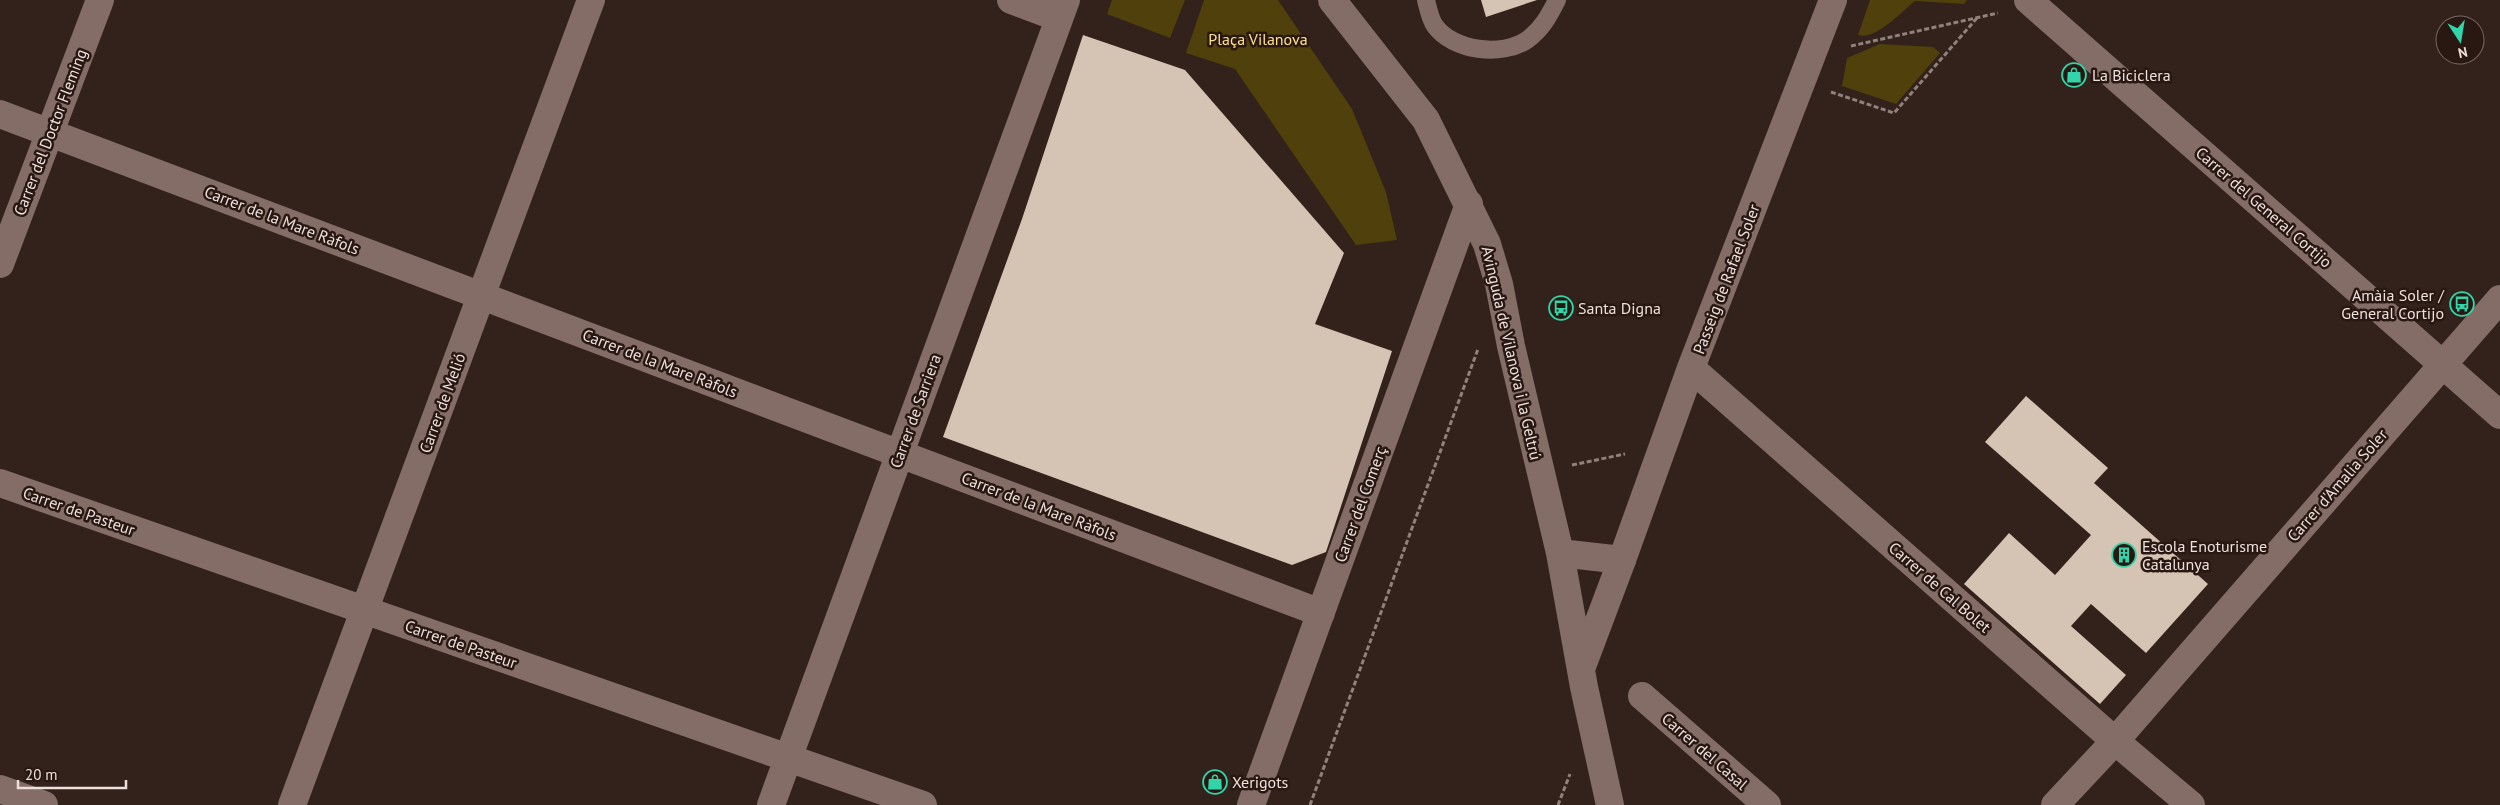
<svg xmlns="http://www.w3.org/2000/svg" width="2500" height="805" viewBox="0 0 2500 805" font-family="'PT Sans',sans-serif">
  <rect width="100%" height="100%" fill="#33211b"/>
  <!-- green -->
  <path fill="#50400b" d="M1112,0H1185L1170,38L1107,14Z
    M1204,0H1278L1352,109L1386,192L1397,240L1356,245L1235,69L1186,53Z
    M1870,0H1967L1964,4L1915,1C1901,12 1875,41 1858,35Z
    M1880,44L1933,47L1940,53L1896,104L1842,86L1847,58Z"/>
  <!-- building -->
  <path fill="#d5c3b3" d="M1481,0H1537L1486,17Z
    M1083,35L1185,70L1344,253L1315,324L1392,351L1326,552L1292,565L943,437L1022,219Z
    M2026,396L2108,468L2094,483L2208,584L2146,653L2091,604L2071,626L2126,675L2100,704L1964,584L2009,533L2055,575L2091,535L1985,442Z"/>
  <g fill="none" stroke-linecap="round" stroke-linejoin="round">
    <!-- path -->
    <path stroke="#90817c" stroke-width="3" stroke-dasharray="5 2.5" stroke-linecap="butt" d="M1851,46L1998,13
      M1831,92L1894,113L1977,18
      M1572,465L1625,454
      M1310,805L1478,349
      M1558,805L1570,774"/>
    <!-- service -->
    <path stroke="#836d66" stroke-width="18" d="M1426,0C1428,8 1430,19 1435,26C1453,51 1502,57 1527,40C1542,29 1549,16 1557,0"/>
    <!-- minor -->
    <path stroke="#836d66" stroke-width="28" d="M1011,0L1059,18
      M2028,0L2500,415
      M0,114L1321,613
      M0,264L100,0
      M1691,368L2115,741L2191,805
      M0,483L923,805
      M1622,560L1691,368L1833,0
      M1642,696L1767,805
      M0,789L44,805
      M292,805L591,0
      M771,805L1066,0
      M1251,805L1469,204
      M2055,805L2115,741L2500,299"/>
    <!-- tertiary -->
    <path stroke="#836d66" stroke-width="28" d="M1332,0L1426,120L1487,244L1499,284L1511,346L1560,553L1584,687L1610,805
      M1560,553L1622,560L1581,669"/>
  </g>
  <!-- icons -->
  <defs>
    <g id="shop-ring" transform="scale(1.25)"><circle r="9.5" fill="#291812" stroke="#32d4a9" stroke-width="1.5"/><path d="M-5-2.5h2.3a2.7 3.5 0 0 1 5.4 0H5L5.5 6h-11ZM-1.5-2.5h3a1.5 2.3 0 0 0-3 0Z" fill="#32d4a9"/></g>
    <g id="bus-ring" transform="scale(1.25)"><circle r="9.5" fill="#291812" stroke="#32d4a9" stroke-width="1.5"/><path d="M-5-6H5V4H4V6H2V4H-2V6H-4V4H-5ZM-3.5-4V0h7V-4ZM-3.5 1.2v1.5H-2V1.2ZM2 1.2v1.5H3.5V1.2Z" fill="#32d4a9"/></g>
    <g id="building-ring" transform="scale(1.25)"><circle r="9.5" fill="#291812" stroke="#32d4a9" stroke-width="1.5"/><path d="M-4-6H4V6H1V3H-1V6H-4ZM-2.5-4.3h1.7v1.8h-1.7ZM.8-4.3h1.7v1.8H.8ZM-2.5-1h1.7V.8h-1.7ZM.8-1h1.7V.8H.8Z" fill="#32d4a9"/></g>
  </defs>
  <g fill-rule="evenodd">
    <use href="#shop-ring" x="2074" y="75"/>
    <use href="#bus-ring" x="2462" y="304"/>
    <use href="#bus-ring" x="1561" y="308"/>
    <use href="#building-ring" x="2124" y="555"/>
    <use href="#shop-ring" x="1215" y="782"/>
  </g>
  <g text-anchor="middle" stroke-width="5" stroke-linejoin="round" paint-order="stroke">
    <!-- park labels -->
    <g font-size="16" fill="#fde08c" stroke="#291812">
      <text x="1258" y="45">Plaça Vilanova</text>
    </g>
    <!-- poi labels -->
    <g font-size="16" fill="#ede0dc" stroke="#291812" text-anchor="start">
      <text x="2092" y="81">La Biciclera</text>
      <text x="2444" y="301" text-anchor="end">Amàia Soler /<tspan x="2444" dy="18">General Cortijo</tspan></text>
      <text x="1578" y="314">Santa Digna</text>
      <text x="2142" y="552">Escola Enoturisme<tspan x="2142" dy="18">Catalunya</tspan></text>
      <text x="1232" y="788">Xerigots</text>
    </g>
    <!-- street labels -->
    <g font-size="16" fill="#ede0dc" stroke="#291812">
      <text transform="translate(50 132) rotate(-69)" y="6">Carrer del Doctor Fleming</text>
      <text transform="translate(2264 207) rotate(41)" y="6">Carrer del General Cortijo</text>
      <text transform="translate(282 220) rotate(21)" y="6">Carrer de la Mare Ràfols</text>
      <text transform="translate(1726 279) rotate(-69)" y="6">Passeig de Rafael Soler</text>
      <text transform="translate(1512 353) rotate(77)" y="6">Avinguda de Vilanova i la Geltrú</text>
      <text transform="translate(660 363) rotate(21)" y="6">Carrer de la Mare Ràfols</text>
      <text transform="translate(442 403) rotate(-70)" y="6">Carrer de Melió</text>
      <text transform="translate(915 411) rotate(-70)" y="6">Carrer de Sarriera</text>
      <text transform="translate(2337 485) rotate(-49)" y="6">Carrer d'Amalia Soler</text>
      <text transform="translate(1360 504) rotate(-70)" y="6">Carrer del Comerç</text>
      <text transform="translate(1039 506) rotate(21)" y="6">Carrer de la Mare Ràfols</text>
      <text transform="translate(79 511) rotate(19)" y="6">Carrer de Pasteur</text>
      <text transform="translate(1940 587) rotate(41)" y="6">Carrer de Cal Bolet</text>
      <text transform="translate(461 644) rotate(19)" y="6">Carrer de Pasteur</text>
      <text transform="translate(1705 751) rotate(41)" y="6">Carrer del Casal</text>
    </g>
  </g>
  <!-- north arrow -->
  <g transform="translate(2460 40) rotate(168)"><circle r="24" fill="#291812" stroke="#776863"/>
  <path d="M0-4L9 19L0 12L-9 19Z" fill="#32d4a9"/>
  <text y="-8" font-size="14" font-weight="bold" text-anchor="middle" fill="#ede0dc">N</text>
  </g>
  <!-- scale -->
  <path d="M18 780v8h108v-8" fill="none" stroke="#ede0dc" stroke-width="2.5"/>
  <text x="25" y="780" font-size="15" fill="#ede0dc" stroke="#291812" stroke-width="4" paint-order="stroke">20 m</text>
</svg>
